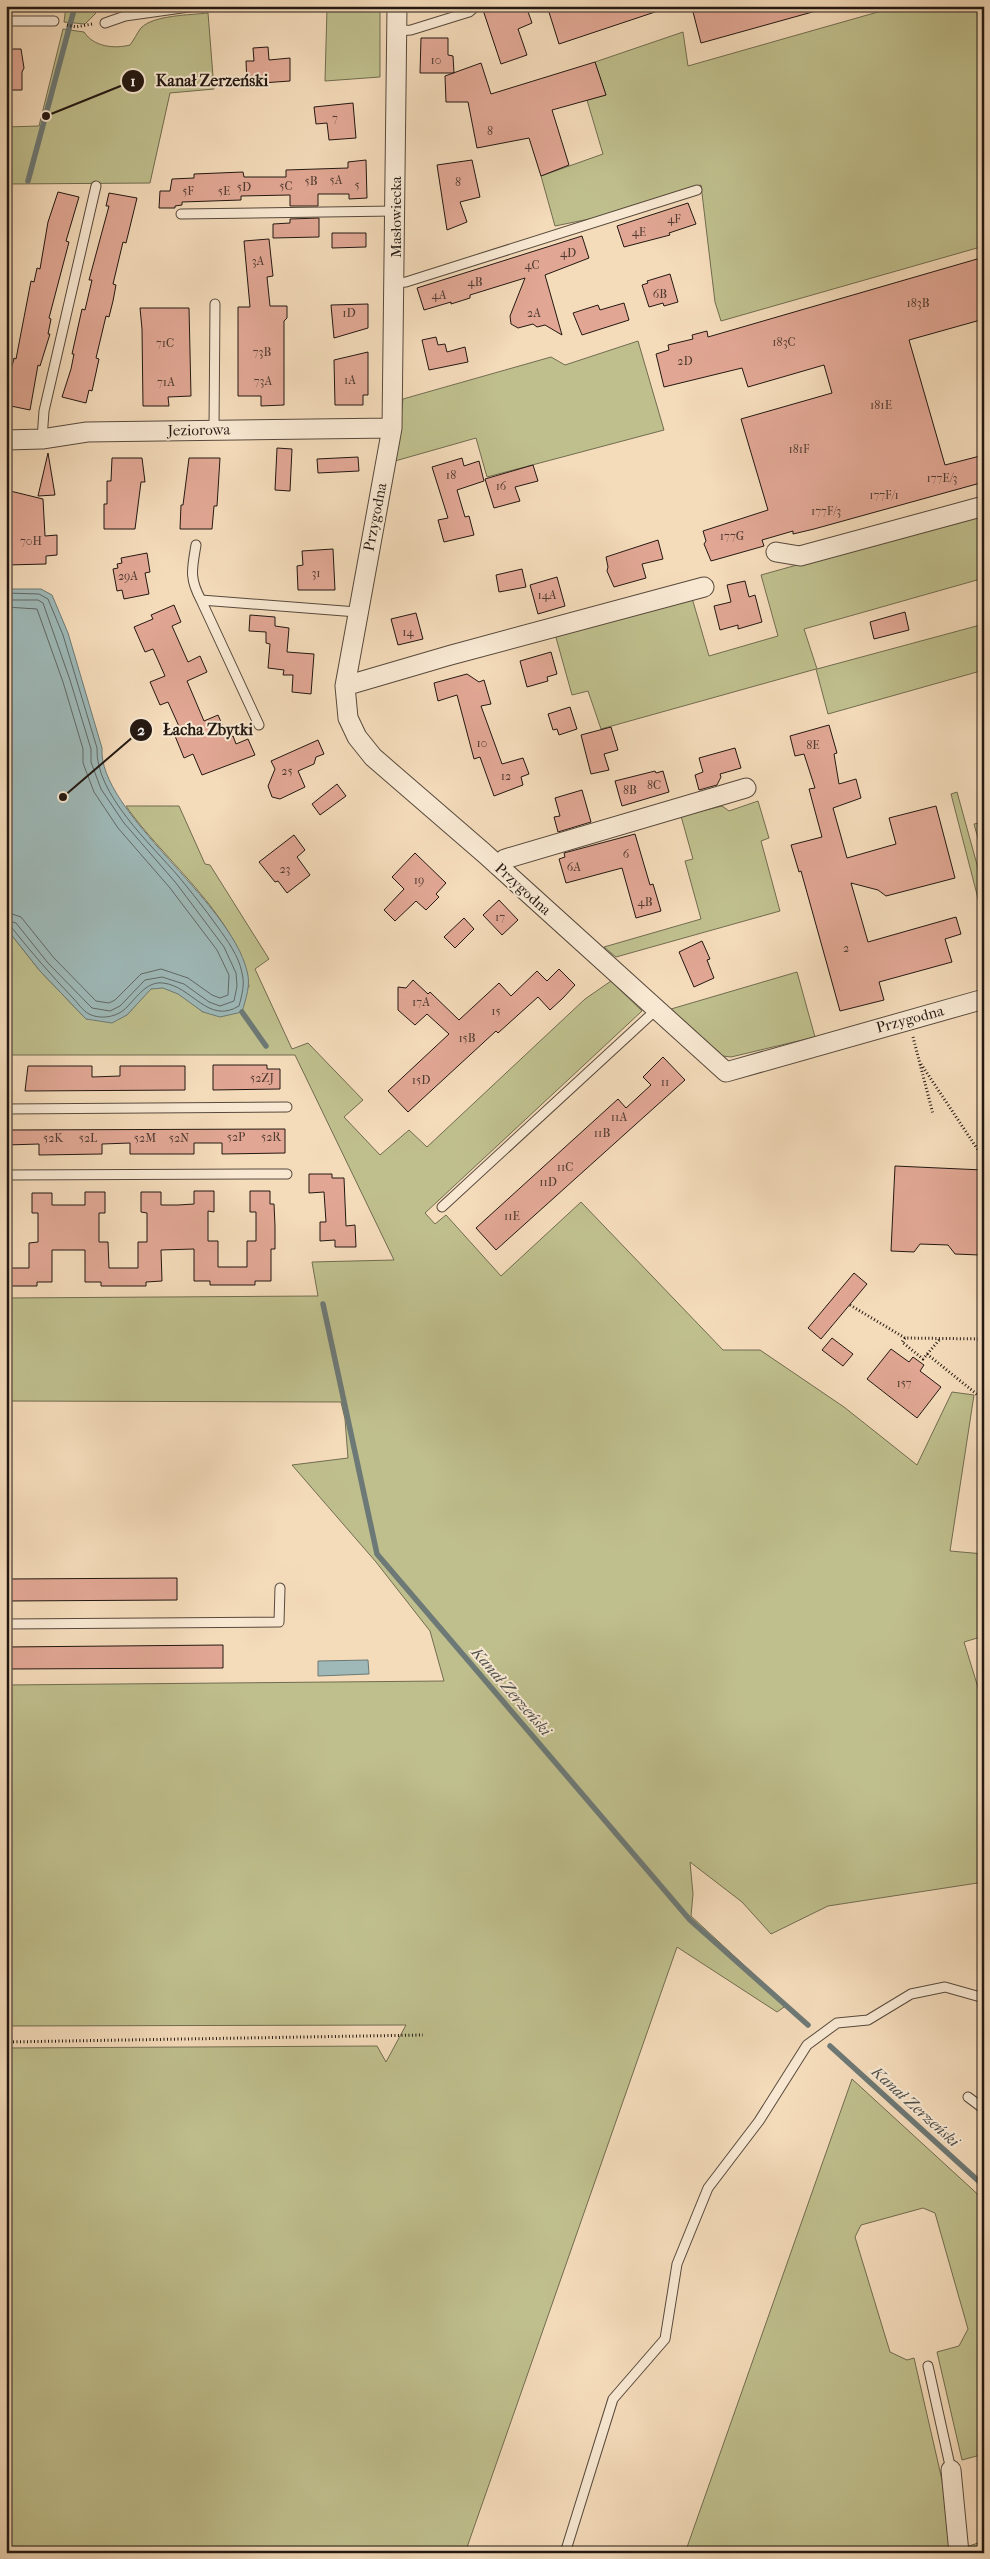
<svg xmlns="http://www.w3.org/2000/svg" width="990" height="2559" viewBox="0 0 990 2559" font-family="'IM FELL French Canon',serif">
  <rect width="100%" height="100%" fill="#f4dbba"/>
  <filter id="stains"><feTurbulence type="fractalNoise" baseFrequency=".004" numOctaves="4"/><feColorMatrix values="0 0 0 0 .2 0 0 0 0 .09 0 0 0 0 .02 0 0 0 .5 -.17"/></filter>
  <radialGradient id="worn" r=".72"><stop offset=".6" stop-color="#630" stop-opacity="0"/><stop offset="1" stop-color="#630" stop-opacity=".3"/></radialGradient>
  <!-- green -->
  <path fill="#bfbf8d" stroke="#716c50" d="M66,6H93L96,13L85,24L64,22Z
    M333,6H380V77L325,81L327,8Z
    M899,6H984V246L721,321L715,302L701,185L599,217L555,226L541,176L603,154L587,100L606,95L595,62L683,32L688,66Z
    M208,13L214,89L170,93L150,183L6,184V127L39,126L63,29L84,32C94,47 114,49 130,45C134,40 137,33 141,28C153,15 191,15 208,13Z
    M638,341L664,430L487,477L476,438L395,461L403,399L551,357L565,365Z
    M984,513V578L804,629L817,669L984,624V670L828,714L816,669L601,729L588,691L572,695L555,634L692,598L709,656L778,636L761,575Z
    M957,792L984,890V909L981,910L951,794Z
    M758,801L769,838L761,841L780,911L616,957L604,947L701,919L685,861L693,859L681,816L722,806L729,811Z
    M126,806H179L205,864L210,865L269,959L255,969L292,1049L308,1043L363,1100L344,1117L380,1155L409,1130L427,1147L585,999L611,981L642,1011L425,1213L435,1224L446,1215L501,1276L581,1202L723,1350H760L844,1407L917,1465L952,1392L974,1395L950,1551L984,1554V1636L964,1642L984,1707V1882L828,1906L771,1934L742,1902L690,1862L693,1894L691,1916L787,2005L777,2012L677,1947L465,2553H6V2048L377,2046L386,2062L406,2025L6,2026V1685L444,1681L430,1631L376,1562L292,1465L348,1458L345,1419L341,1402L6,1401V1298L318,1296L312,1262L394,1260L295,1055H6V928L40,971L86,1019L127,1015C134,1008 142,994 151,989C168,980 191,1003 203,1012L249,987C242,920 163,860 126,806Z
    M984,822V860L974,824Z
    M797,972L815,1037L731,1057L723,1056L671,1009Z
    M852,2079L984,2200V2454L962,2460L937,2352L959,2346L968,2329L935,2213L923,2208L861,2225L855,2237L890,2352L907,2360L914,2358L942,2480L951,2553H685Z
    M984,2541V2553H969V2546Z"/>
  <!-- water -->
  <path fill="#9eb9b8" stroke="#6d7976" d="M6,589H41L52,595L68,633L102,748C98,812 230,900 247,971C251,985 246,998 242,1012L220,1017L203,1012L178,994L163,988L151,989L127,1015L112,1023L86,1019L40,971L6,928Z
    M368,1660L369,1674L318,1676V1661Z"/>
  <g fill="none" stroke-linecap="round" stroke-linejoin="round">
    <!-- shore -->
    <path stroke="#606865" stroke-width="1" d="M6,593L39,594L48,599L63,635L97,748C95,794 151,844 179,877C192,893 205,909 217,926C227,940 239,956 242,973C245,984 242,995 239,1006C208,1025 192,986 163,983C147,981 137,997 127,1007C118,1017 101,1020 89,1014C83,1011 77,1002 72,997C51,975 31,952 12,928L6,926
      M6,600H38L43,603L70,680L91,749V762L101,789L124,823L176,883L224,947L236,973L237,986L234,1001L220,1006L209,1002L184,984L162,977L145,980L120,1006L110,1011L92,1008L48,963L16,923L6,920
      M6,607L37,609L63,682L83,749V763L94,792L118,828L170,888L217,950L229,975L228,995L220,998L212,995L188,978L161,969L141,974L115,1000L109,1003L96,1001L54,958L21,917L6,912"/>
    <!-- stream -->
    <path stroke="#6d7976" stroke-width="5.5" d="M28,181L75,6
      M242,1012L266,1046
      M323,1304L377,1554L690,1920L808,2025
      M830,2046L984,2186"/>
  </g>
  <!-- building -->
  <path fill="#e1a794" stroke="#231812" d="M492,6H526L532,23L518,29L527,55L501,64L483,10Z
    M556,6H664V9L559,44L548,9Z
    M699,6H815L816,11L701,43L692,8Z
    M421,38H448V55L453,56L454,73H420Z
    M268,47L269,60L290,58V81L247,84L246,61H254L253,48Z
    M6,49H21L24,68L22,72V90H6Z
    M595,62L606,95L552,110L569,165L541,176L529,138L477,148L468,102H446L445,76L481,63L491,94Z
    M353,103L356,138L329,140L327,123L316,124L314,107Z
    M366,160L367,198L349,199V194H318V206H290V195L241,196V200L182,202V205L175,206V208H159L160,191H170L172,179L194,178V174L243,172L244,177H286V170L348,168V162Z
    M472,160L480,197L460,202L467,222L447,230L437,165Z
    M58,192L79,197L66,241L69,242L49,318L51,319L48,334H50L40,366L38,365L30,410L6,405V390L14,358L16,359L31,281L34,282L37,268L40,269L48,222Z
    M109,193L137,198L126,243L123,242L113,284L116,285L113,301L109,317L106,316L96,358L99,359L92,391L89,390L86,403L62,397L71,369L74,354H72L82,309L85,310L92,280H89L109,206H106Z
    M688,203L696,224L669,233L670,235L624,247L617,226Z
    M319,218V237L273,238V224L290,223V219Z
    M332,233H366V247L332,248Z
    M582,236L589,258L545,275L562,335L545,325L537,327L533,324L518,328L511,324L510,316L525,278L470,295V298L451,304V302L424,310L417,288Z
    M269,239L273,276L267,277L270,306H287V318L284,321V405L261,406V396H238V307H250L244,241Z
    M984,257V319L909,340L945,465L984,455V482L814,529L793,534V531L762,540L764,546L711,561L704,544L706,541L703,531L768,510L741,419L832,393L824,365L748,387L742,368L664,387L656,354L669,350L668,345L693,339L692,335L707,331L708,337Z
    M670,274L678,302L664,306L663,303L649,307L642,285L648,283L647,281Z
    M624,303L629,320L582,335L573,313L598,305L600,310Z
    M368,304V328L334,338L331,305Z
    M140,308H189L191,396L168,397L169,406H143L142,329Z
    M436,337L438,345L445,344L447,352L465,347L468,362L429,370L422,340Z
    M368,352V395H363V405H335L334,360Z
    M277,448L292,449L290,491L275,490Z
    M48,453L55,495L38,496Z
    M358,457L359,471L318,473L317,459Z
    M112,458H142L145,482H141L135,529H104V504H107V481H111Z
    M189,458H220L217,506H214L212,529H180L181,505H183Z
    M462,458L464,466L479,461L484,481L457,490L465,517L469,516L474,535L444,542L438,520L448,518L432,467Z
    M533,465L538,481L515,487L520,501L494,508L485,479Z
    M6,490L43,499L45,536L57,535V555L46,556V564L6,565Z
    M658,540L663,559L642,564L646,578L614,587L607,571L608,567L606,557Z
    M333,549L335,590H298L297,566L303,565L302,551Z
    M147,553L150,572L145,573L149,594L124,599L122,590L117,591L113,569L118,568L117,564L122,563L121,558Z
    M522,569L526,587L499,592L496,575Z
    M557,577L565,606L538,614L530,585Z
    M745,581L749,597L755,595L762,622L738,629V625L720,630L714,606L731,602L727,585Z
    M174,605L181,622L172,626L188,662L200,656L207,672L187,681L204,721L218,715L228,738L233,736L236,744L248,739L255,755L202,775L193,754L184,758L175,736L182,733L168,702L160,705L150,682L165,676L153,649L145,652L134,627L153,619L151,615Z
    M905,612L909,630L874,639L870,622Z
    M416,613L423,639L398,645L391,619Z
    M250,615L275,617V626L289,628L287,652L314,654L311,694L292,692L293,675H283L284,670L268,668L270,644L266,643V632L249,631Z
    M551,652L557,674L547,677L548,681L527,687L520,661Z
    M467,674L479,682L484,680L491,704L481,706L502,764L523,758L529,774L521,777L523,785L494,796L480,757L474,759L457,695L438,701L434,683Z
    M570,707L577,729L559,735L557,729L553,730L548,714Z
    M829,725L837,753L834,754L839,784L856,779L861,798L833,808L847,858L896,844L889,818L936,806L955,878L886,896L878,890L851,883L868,942L956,917L961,934L945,939L952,962L879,982L884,1000L840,1011L801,871L799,872L791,845L822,837L809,789L815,788L804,754L795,756L790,736Z
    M611,727L618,750L604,754L609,770L591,774L581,735Z
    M318,740L324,754L316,757L314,764L298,771L305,787L280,799L272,797L268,786L275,769L271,761Z
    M735,748L741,768L720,774L721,777L717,785L699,790L695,775L703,772L699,758Z
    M655,771L656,773L663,771L669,792L622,806L615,781Z
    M337,784L346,796L320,815L312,804Z
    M582,790L591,822L558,832L554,817L560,816L555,798Z
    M635,834L650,885L653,884L661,911L636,918L622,868L566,883L559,859L565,857L564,853Z
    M294,835L305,850L297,857L310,875L287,893L278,881L275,882L259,862Z
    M415,853L446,883L436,894L439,897L426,910L416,901L395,921L384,910L404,889L392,877Z
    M499,900L518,920L502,935L483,915Z
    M464,918L474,929L455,948L444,937Z
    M702,941L710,959L707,960L714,978L694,987L679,952Z
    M559,969L575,985L563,998L550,1010L538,997L498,1033L496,1031L408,1112L388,1091L449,1034L427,1014L415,1025L398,1010V987L406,988L413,980L428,994L430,992L459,1020L499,983L511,996L537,971L547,981Z
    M663,1057L685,1080L496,1250L476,1228L618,1099L626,1108L651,1085L643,1077Z
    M213,1065H267V1069H280V1089L213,1090Z
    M28,1066H92V1077L120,1076V1066H185V1090L25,1091Z
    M285,1129V1153L222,1154V1143H194V1154H130V1143L102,1144V1154L39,1155V1144L6,1145V1130Z
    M895,1166L983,1170L979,1255L955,1254L948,1245L920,1244L914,1252L891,1251Z
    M309,1174H332V1178H344L346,1226L355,1225L356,1247H335V1240L320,1241V1222H326L324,1192L309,1193Z
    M194,1191H214V1212L208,1211V1241H218V1267H247V1241H256V1212H250V1191H270V1204H274L275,1226V1249H271V1281H255V1285H210V1281H194V1249L161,1250L162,1281L146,1282V1286H101V1282H85V1250H52V1282H37V1286H6V1268H29V1243L38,1242V1213H32V1193H52V1205H85V1192H105V1213H99V1242H108L109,1268H138V1242H147V1213L141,1212V1192H161V1205H178L194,1204Z
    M854,1273L867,1284L821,1339L808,1328Z
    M832,1338L853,1354L843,1366L822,1350Z
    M891,1349L909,1362L913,1357L924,1365L920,1371L941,1387L917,1418L867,1379Z
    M177,1578V1600L6,1601V1579Z
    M223,1645V1668L6,1669V1647Z"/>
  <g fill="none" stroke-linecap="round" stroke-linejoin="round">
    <!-- service casing -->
    <g stroke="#57493c" stroke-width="11">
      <path id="service" d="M6,21H54
        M105,23L125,16L196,6
        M397,31L411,30L469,12L476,6
        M181,214L395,211
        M395,283L406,282L697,190
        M214,429L215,304
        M42,439L44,411L96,186
        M196,545C192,569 189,578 201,600L357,612
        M201,600L259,725
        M6,1109L287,1107
        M6,1175L287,1174
        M442,1207L657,1009
        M6,1624L279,1622L280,1588
        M968,2097L984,2109
        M928,2366L951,2470
        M565,2553L613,2399L665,2339L677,2264L708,2188L759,2121L807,2045L837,2023L868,2020L911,1994L945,1987L984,1998"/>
    </g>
    <!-- minor casing -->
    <g stroke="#57493c" stroke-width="21">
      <path id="minor" d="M397,6L392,428L345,686L348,718L357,737L373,757L484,853L726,1072L984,999
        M6,440L42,439L87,432L392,428
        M776,552L800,556L984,506
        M345,686L451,655L704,587
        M497,865L505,859L746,788
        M951,2470L959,2553"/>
    </g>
    <!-- path -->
    <path stroke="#231812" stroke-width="3" stroke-dasharray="1 2.5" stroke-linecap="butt" d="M67,25L76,27L92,24
      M913,1037L933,1114
      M921,1064L984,1159
      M850,1305L905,1338L984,1339
      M905,1338L902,1342L923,1359L940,1339
      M927,1354L979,1396H984
      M6,2042L423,2035"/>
    <!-- service -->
    <use href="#service" stroke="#f8e8d2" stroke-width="9"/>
    <!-- minor -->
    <use href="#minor" stroke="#f8e8d2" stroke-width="19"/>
  </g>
  <g text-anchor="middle" stroke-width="4" stroke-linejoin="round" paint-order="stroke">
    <!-- number labels -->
    <g font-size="12" fill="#523c32">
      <text x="436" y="64">10</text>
      <text x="335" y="122">7</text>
      <text x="490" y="135">8</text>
      <text x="336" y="184">5A</text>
      <text x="311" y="185">5B</text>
      <text x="458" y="186">8</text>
      <text x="357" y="189">5</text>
      <text x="286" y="190">5C</text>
      <text x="244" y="191">5D</text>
      <text x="188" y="195">5F</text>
      <text x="224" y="195">5E</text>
      <text x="674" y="223">4F</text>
      <text x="639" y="236">4E</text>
      <text x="568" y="257">4D</text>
      <text x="258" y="265">3A</text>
      <text x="532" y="269">4C</text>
      <text x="475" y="286">4B</text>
      <text x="660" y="298">6B</text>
      <text x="439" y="299">4A</text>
      <text x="918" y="307">183B</text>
      <text x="349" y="317">1D</text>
      <text x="534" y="317">2A</text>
      <text x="784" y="346">183C</text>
      <text x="165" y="347">71C</text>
      <text x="262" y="356">73B</text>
      <text x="685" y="365">2D</text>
      <text x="350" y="384">1A</text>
      <text x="263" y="385">73A</text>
      <text x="166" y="386">71A</text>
      <text x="881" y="409">181E</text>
      <text x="799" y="453">181F</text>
      <text x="451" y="479">18</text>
      <text x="942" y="482">177E/3</text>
      <text x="501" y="490">16</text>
      <text x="884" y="499">177F/1</text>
      <text x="826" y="515">177F/3</text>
      <text x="732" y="540">177G</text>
      <text x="31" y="545">70H</text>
      <text x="316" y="577">31</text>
      <text x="128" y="580">29A</text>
      <text x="547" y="599">14A</text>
      <text x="408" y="636">14</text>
      <text x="482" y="747">10</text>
      <text x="813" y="749">8E</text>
      <text x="287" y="775">25</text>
      <text x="506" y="780">12</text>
      <text x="654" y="789">8C</text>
      <text x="630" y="794">8B</text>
      <text x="626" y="858">6</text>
      <text x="574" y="871">6A</text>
      <text x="285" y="873">23</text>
      <text x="419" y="884">19</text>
      <text x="645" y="906">4B</text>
      <text x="500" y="921">17</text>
      <text x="846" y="952">2</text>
      <text x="421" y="1006">17A</text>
      <text x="496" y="1015">15</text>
      <text x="467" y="1042">15B</text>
      <text x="262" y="1082">52ZJ</text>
      <text x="421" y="1084">15D</text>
      <text x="665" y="1086">11</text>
      <text x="619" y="1121">11A</text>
      <text x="602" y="1137">11B</text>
      <text x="236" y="1141">52P</text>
      <text x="271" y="1141">52R</text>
      <text x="53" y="1142">52K</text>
      <text x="88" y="1142">52L</text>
      <text x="145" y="1142">52M</text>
      <text x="179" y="1142">52N</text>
      <text x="565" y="1171">11C</text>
      <text x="548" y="1186">11D</text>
      <text x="512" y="1220">11E</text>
      <text x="904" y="1387">157</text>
    </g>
    <!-- street labels -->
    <g font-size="15" fill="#231812" stroke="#f8e8d2">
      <text transform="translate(396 217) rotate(-90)" y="5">Masłowiecka</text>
      <text transform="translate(199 430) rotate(-1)" y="5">Jeziorowa</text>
      <text transform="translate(375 517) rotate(-79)" y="5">Przygodna</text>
      <text transform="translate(523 889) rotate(42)" y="5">Przygodna</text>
      <text transform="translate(910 1019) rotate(-15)" y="5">Przygodna</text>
    </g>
    <!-- water labels -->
    <g font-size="16" font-style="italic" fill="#4e504c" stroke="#f8e8d2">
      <text transform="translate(512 1691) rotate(49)" y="6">Kanał Zerzeński</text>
      <text transform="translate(916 2106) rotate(42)" y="6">Kanał Zerzeński</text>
    </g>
  </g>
  <!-- callouts -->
  <path fill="none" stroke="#231812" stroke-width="2" d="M46 116L133 81M63 797L141 730"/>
  <g fill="#231812" stroke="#f8e8d2" stroke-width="2">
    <circle cx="46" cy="116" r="5"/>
    <circle cx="63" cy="797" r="5"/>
    <circle cx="133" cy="81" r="12"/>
    <circle cx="141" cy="730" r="12"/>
  </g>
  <g font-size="15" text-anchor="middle" font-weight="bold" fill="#fff">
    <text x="133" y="86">1</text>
    <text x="141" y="735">2</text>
  </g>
  <g font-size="16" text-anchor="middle" font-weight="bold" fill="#231812" stroke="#f8e8d2" stroke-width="4" stroke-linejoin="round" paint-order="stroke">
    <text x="212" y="86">Kanał Zerzeński</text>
    <text x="208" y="735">Łacha Zbytki</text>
  </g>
  <!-- margin -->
  <rect width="990" height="2559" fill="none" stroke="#f4dbba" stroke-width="25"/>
  <rect x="8" y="8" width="975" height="2544" fill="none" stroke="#231812" stroke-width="2.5"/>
  <rect x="12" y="12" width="965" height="2534" fill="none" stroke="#231812"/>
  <rect width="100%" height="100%" filter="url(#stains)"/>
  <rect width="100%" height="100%" fill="url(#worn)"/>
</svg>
